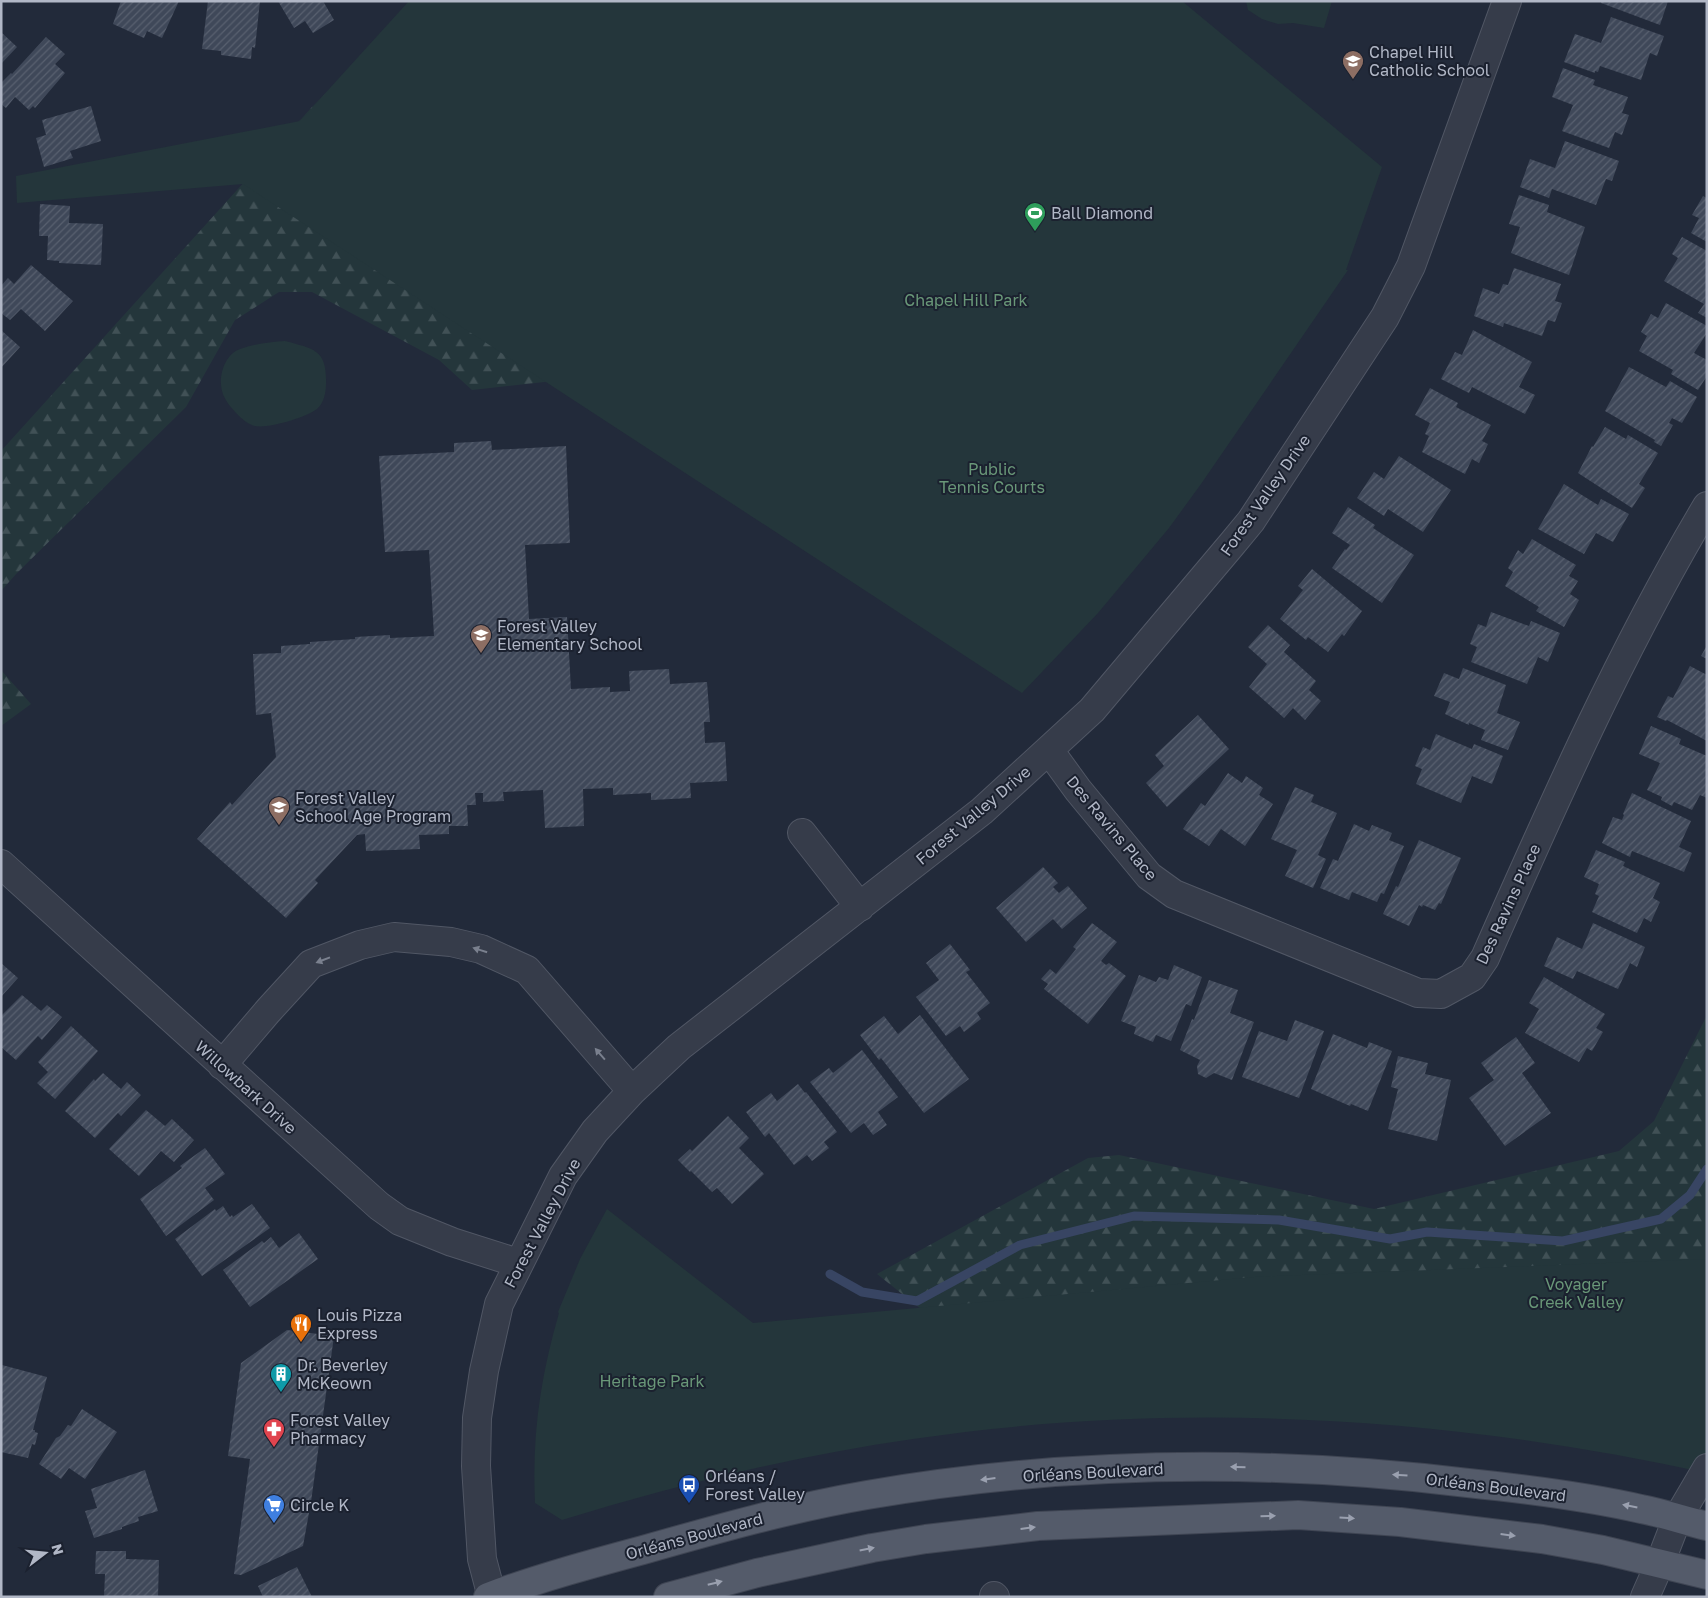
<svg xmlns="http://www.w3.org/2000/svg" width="1708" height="1598" viewBox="0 0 1708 1598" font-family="'Golos Text',sans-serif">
  <defs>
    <pattern id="forest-firs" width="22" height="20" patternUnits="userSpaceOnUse" patternTransform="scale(1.25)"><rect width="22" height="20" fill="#24363b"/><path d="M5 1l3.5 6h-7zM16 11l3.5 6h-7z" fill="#415156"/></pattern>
    <pattern id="building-hatch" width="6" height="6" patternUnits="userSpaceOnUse" patternTransform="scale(1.25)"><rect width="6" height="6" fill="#3f4859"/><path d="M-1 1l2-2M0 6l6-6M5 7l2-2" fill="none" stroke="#58606f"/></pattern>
  </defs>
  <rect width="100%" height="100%" fill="#222a3a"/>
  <!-- forest -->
  <path fill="url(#forest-firs)" d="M401,19L626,373L472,390L439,360L312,292H279L235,320L186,407L17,573L1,591V451L312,107Z
    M1,670L31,704L1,726Z
    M1707,1015V1409L940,1324L877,1274L1088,1158L1119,1155L1374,1209L1619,1151L1654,1121Z"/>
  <!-- green -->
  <path fill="#24363b" d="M409,1H1182L1382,167L1346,270H1348L1201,484L1169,528L1098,613L1022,693L243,184L17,203L16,176L300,121Z
    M1246,1H1332L1324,28L1293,23L1278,24L1262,19L1248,10Z
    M285,341C315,349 327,350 326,384C326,392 324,403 317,409C307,417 268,429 255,426C250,425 243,420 239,416C233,410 224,400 222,391C218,376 225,354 240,349C254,344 270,342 285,341Z
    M607,1209L753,1323L1254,1277L1707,1259V1473C1447,1416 1177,1400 913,1439C794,1456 677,1485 562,1520L535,1503C532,1435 540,1379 559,1313L558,1312L580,1259Z"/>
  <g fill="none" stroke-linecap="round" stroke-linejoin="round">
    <!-- stream -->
    <path stroke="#384563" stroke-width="9" d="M830,1274L862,1292L917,1301L1020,1245L1134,1216L1279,1220L1390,1239L1427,1232L1563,1241L1661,1219L1690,1195L1707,1169"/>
  </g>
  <!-- building -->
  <path fill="url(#building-hatch)" d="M121,1H179L162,38L147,31L144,38L113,24Z
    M208,1H260L255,48L252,47L251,59L221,55V51L202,49Z
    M278,1H323L334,20L313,33L305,21L294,28Z
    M1601,1H1668L1660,25L1601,3Z
    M1611,17L1664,36L1657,56L1650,53L1641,80L1600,66L1598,72L1595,71V73L1564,62L1575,34L1601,43Z
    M1,32L17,47L1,64Z
    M46,37L65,54L55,64L65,73L35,108L33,106L29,110L15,97L6,108L1,104V83L11,73L12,74Z
    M1563,68L1595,80L1593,85L1628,97L1622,113L1629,115L1622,135L1615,132L1609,148L1562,131L1573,105L1552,97Z
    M91,106L101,141L70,151L73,158L44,167L36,138L46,135L42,120Z
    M1565,141L1619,161L1612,181L1606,179L1596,205L1552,189L1549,198L1520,187L1530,159L1555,168Z
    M1519,195L1549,205L1547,212L1585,227L1569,275L1511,253L1520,227L1509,224Z
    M1703,196L1707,198V242L1691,233L1699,218L1692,215Z
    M40,204L70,206L69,223L103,224L101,265L59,263V261L47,260L48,236H39Z
    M1682,237L1707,251V318L1698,313L1704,304L1664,281L1678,258L1672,254Z
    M31,265L73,301L45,331L21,309L10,320L1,313V286L8,278L14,284Z
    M1514,268L1561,284L1555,301L1562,303L1555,322L1548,320L1542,336L1504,323L1503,327L1474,316L1483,288L1499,294L1503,284L1508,285Z
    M1666,303L1707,326V333L1694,353L1707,360V376L1698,390L1671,374L1673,370L1639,351L1647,336L1641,332L1651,314L1658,318Z
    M1,330L20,347L1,368Z
    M1473,330L1532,362L1519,387L1535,395L1525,414L1472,387L1469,393L1441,379L1455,352L1462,355Z
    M1629,367L1666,387L1670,381L1697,397L1682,423L1672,418L1669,423L1673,425L1661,446L1654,442L1655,440L1605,411Z
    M1430,388L1458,403L1456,407L1491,425L1482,441L1488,444L1479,463L1472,459L1465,474L1422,452L1429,436L1425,434L1430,423L1415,415Z
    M1605,427L1626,439L1628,435L1658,453L1639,484L1645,488L1632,508L1578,473L1592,446L1593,447Z
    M491,441L492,450L566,446L570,543L525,545L529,619L567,617L571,689L610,687V692L630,691L629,671L669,669L670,684L707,682L710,722H704L705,743L725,742L727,781L690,783L691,798L651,800V793L613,795V788L583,789L584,826L545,828L543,790L503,792L504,801L483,802V793H475L476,805H467L468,826H449V834L419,835L420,849L366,851L365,834L357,835L315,880L318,883L286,918L197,839L230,802L232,805L276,757L271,713L256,715L253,654L281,653V646L310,644V642L355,639V637L390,635V638L434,636L429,550L385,552L379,456L454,452V443Z
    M1399,456L1451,490L1423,532L1388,509L1384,516L1357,498L1374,472L1384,479Z
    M1564,484L1598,505L1601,499L1629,514L1613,542L1596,533L1584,554L1538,529Z
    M1348,507L1375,525L1373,528L1414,555L1382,603L1332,568L1345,549L1346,550L1350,545L1332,533Z
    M1532,539L1576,565L1569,576L1578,581L1570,594L1579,600L1564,627L1536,611L1539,607L1505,586L1513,572L1508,568L1518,550L1523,554Z
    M1312,569L1362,611L1344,636L1342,634L1328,652L1308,637L1306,640L1280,619L1303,590L1298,586Z
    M1491,612L1529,626L1531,621L1560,633L1548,662L1538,657L1527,684L1471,662L1477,647L1470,644L1478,624L1486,627Z
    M1268,625L1290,645L1284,652L1316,681L1309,690L1321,701L1305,720L1293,708L1284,718L1249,687L1267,664L1248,647Z
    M1707,645V659L1701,656Z
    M1690,666L1707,675V741L1667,720L1666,721L1657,717L1668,696L1673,698Z
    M1463,668L1506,685L1497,713L1520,722L1508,750L1481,740L1485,730L1469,723V725L1445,714L1450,702L1434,696L1444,673L1459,679Z
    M1198,715L1229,749L1167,807L1146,783L1164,766L1155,755Z
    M1651,726L1681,739L1679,744L1707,756V798L1700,795L1692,810L1674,802L1672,806L1661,800L1662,797L1647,790L1660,763L1639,754Z
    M1436,734L1472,749L1474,744L1503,756L1492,784L1472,776L1461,803L1416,784L1422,769L1415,766L1423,747L1430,750Z
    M1228,773L1242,783L1246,776L1263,788L1259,795L1273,804L1245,846L1221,829L1209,846L1183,829L1201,803L1205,806Z
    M1295,787L1314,795L1311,802L1337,813L1318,855L1326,859L1313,888L1285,876L1297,850L1271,839Z
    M1632,793L1691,821L1679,847L1692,853L1684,872L1632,851L1630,857L1602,843L1613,817L1622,820L1624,815L1623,814Z
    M1354,824L1369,831L1372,825L1392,833L1389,840L1404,846L1384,894L1381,893L1377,902L1352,892L1349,900L1320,888L1333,859L1338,861Z
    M1419,840L1461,858L1441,904L1439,903L1435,910L1423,905L1422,907L1419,905L1409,926L1383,914L1396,886L1398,887Z
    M1596,850L1625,862L1623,866L1660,883L1653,898L1660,902L1651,922L1644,918L1637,933L1592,912L1599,896L1595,894L1599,884L1584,877Z
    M1043,867L1058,883L1053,887L1059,893L1068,886L1087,908L1062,929L1053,919L1026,942L996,908Z
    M1092,923L1117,942L1101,961L1106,965L1109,963L1126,976L1088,1024L1044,989L1048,984L1041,979L1050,969L1056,974L1076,949L1073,947Z
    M1593,923L1645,947L1637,967L1630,963L1618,989L1577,971L1573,979L1544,966L1557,937L1582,949Z
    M950,944L970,970L966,972L990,1003L977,1013L981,1019L964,1032L960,1026L946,1036L916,997L939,980L926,963Z
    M1,963L18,978L1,997Z
    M1174,965L1202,977L1191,1006L1186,1004L1171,1041L1156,1035L1153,1042L1134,1034L1136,1027L1121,1021L1139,975L1156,982L1159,977L1168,980Z
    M1544,977L1605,1014L1596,1028L1603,1032L1592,1051L1587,1048L1579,1062L1525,1033L1539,1009L1529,1003Z
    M1209,980L1238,990L1230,1013L1254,1022L1232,1080L1214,1073L1206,1078L1198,1074L1197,1066L1200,1060L1180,1050L1192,1019L1194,1020Z
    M22,995L41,1011L47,1005L62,1017L42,1040L38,1036L16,1060L1,1047V1016Z
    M920,1015L969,1079L924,1113L881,1058L879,1060L860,1035L884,1016L898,1034Z
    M1295,1020L1324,1031L1299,1098L1242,1077L1259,1031L1287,1041Z
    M71,1026L98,1051L55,1099L37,1083L48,1072L38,1062Z
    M1333,1034L1367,1048L1369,1042L1392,1051L1368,1111L1351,1104L1350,1106L1311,1089Z
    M1516,1037L1535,1063L1522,1073L1551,1113L1505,1146L1469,1098L1494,1080L1481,1063Z
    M862,1050L898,1097L878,1112L887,1125L873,1135L864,1123L851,1133L810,1082L829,1068L833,1073Z
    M1398,1056L1428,1063L1425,1074L1451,1080L1437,1141L1388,1129L1398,1089L1391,1087Z
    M103,1073L121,1089L127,1082L141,1095L121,1116L118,1113L95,1138L65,1111L94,1079L95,1081Z
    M798,1084L805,1093L806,1092L837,1132L824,1142L829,1148L812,1161L807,1155L794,1165L769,1133L765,1137L746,1112L771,1093L777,1101Z
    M146,1110L165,1126L172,1119L194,1140L174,1162L161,1151L139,1176L109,1149Z
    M728,1116L749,1138L739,1148L764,1174L732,1204L717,1188L712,1192L691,1171L690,1172L678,1160L690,1149L692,1151Z
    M205,1148L225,1174L205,1188L214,1200L166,1236L140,1199L182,1168L180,1166Z
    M252,1204L270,1228L202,1276L175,1239L215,1209L216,1211L223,1206L230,1217L232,1215L233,1217Z
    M299,1233L318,1259L250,1307L223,1270L262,1241L264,1243L271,1237L279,1248Z
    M287,1330L334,1336L311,1502L303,1546L241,1575L234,1574L250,1459L228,1456L241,1363Z
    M2,1365L47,1377L33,1430H35V1432L38,1433L35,1445L32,1444L28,1458L1,1452Z
    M82,1409L117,1432L85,1479L69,1468L61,1479L39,1464L56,1438L60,1436L68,1425L71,1426Z
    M145,1470L158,1511L138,1517L139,1521L122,1527V1529L94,1538L85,1511L97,1508L91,1489Z
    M96,1551H126V1559L159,1560L158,1597H104L105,1574H95Z
    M297,1567L312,1597H263L258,1586Z"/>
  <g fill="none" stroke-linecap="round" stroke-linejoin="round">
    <!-- minor casing -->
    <g stroke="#515765" stroke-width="30">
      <path id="minor" d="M1049,750L1078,790L1149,876L1174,894L1418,993L1441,994L1472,977L1485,958C1553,804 1621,650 1707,506
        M802,833L860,907
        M1,864L379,1206L400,1221L452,1242L518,1263
        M222,1065L268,1011L311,964L360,945L394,937L451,942L481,949L527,970L632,1091
        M994,1596L995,1597
        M492,1597L482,1559L476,1466L477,1418L484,1371L499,1304L563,1176L595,1131L632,1091L679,1047L982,811L1092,710L1232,544L1251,521L1385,317L1411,266L1507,1
        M1645,1597L1660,1563L1677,1519L1707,1468"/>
    </g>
    <!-- major casing -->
    <g stroke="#3f4553" stroke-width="30">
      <path id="major" d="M488,1597C539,1578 591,1564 643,1550C717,1529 791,1508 867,1495C1065,1461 1269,1459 1468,1483C1526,1489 1584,1496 1641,1509C1663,1513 1685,1521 1707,1526
        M668,1597L757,1573L872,1548L926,1539L1038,1526L1298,1515L1400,1522L1542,1539L1603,1550L1707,1575"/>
    </g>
    <!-- minor -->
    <use href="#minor" stroke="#363c4a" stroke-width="28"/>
    <!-- major -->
    <use href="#major" stroke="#545b6a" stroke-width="28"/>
  </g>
  <!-- one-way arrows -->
  <defs><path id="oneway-solid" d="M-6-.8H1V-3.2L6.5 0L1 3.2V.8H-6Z" transform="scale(1.25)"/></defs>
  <g fill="#7a808e">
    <use href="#oneway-solid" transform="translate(480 950) rotate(-162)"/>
    <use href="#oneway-solid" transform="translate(323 960) rotate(159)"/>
    <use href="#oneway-solid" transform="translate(600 1054) rotate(-131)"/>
  </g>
  <g fill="#9aa0af">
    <use href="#oneway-solid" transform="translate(1238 1467) rotate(-179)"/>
    <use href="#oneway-solid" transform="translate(1400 1475) rotate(-176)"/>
    <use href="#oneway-solid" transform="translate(988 1479) rotate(173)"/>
    <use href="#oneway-solid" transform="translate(1630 1506) rotate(-169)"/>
    <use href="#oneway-solid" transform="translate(1268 1516) rotate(-2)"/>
    <use href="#oneway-solid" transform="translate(1347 1518) rotate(4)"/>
    <use href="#oneway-solid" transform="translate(1028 1528) rotate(-7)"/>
    <use href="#oneway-solid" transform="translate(1508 1535) rotate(7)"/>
    <use href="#oneway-solid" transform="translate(867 1549) rotate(-11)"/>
    <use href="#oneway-solid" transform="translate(715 1583) rotate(-14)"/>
  </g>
  <!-- icons -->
  <defs>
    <g id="school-pin" transform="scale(1.125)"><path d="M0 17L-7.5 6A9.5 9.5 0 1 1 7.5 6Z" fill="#8d6e63" stroke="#1b212f"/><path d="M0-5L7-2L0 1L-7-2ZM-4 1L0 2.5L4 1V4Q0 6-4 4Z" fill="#fff"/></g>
    <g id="stadium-pin" transform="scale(1.125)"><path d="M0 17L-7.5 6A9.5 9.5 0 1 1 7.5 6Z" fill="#2e9e5b" stroke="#1b212f"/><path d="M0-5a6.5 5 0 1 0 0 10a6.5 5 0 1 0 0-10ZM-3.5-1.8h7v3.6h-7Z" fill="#fff"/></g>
    <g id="restaurant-pin" transform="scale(1.125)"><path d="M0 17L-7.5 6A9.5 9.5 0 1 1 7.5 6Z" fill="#e8710a" stroke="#1b212f"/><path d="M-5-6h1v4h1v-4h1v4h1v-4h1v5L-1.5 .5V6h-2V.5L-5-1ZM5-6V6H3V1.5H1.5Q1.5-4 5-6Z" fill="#fff"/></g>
    <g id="building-pin" transform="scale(1.125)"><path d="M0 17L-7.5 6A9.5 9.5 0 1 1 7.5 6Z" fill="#0f9aa8" stroke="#1b212f"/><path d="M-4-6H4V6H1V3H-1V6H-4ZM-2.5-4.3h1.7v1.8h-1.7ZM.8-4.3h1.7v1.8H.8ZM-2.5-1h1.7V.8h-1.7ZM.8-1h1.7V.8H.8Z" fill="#fff"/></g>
    <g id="pharmacy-pin" transform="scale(1.125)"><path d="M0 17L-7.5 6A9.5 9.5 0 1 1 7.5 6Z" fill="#e0444e" stroke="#1b212f"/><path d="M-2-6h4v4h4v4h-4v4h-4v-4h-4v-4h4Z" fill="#fff"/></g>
    <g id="bus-pin" transform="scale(1.125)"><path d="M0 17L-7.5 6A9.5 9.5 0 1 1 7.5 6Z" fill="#1a4fb4" stroke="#1b212f"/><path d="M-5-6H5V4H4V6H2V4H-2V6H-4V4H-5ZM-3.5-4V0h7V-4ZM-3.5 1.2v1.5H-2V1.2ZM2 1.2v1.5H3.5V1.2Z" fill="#fff"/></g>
    <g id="supermarket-pin" transform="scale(1.125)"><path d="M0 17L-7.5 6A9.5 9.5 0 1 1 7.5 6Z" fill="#3f7fe0" stroke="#1b212f"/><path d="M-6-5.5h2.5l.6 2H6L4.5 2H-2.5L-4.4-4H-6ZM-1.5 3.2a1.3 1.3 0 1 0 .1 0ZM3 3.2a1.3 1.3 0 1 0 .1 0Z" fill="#fff"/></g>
  </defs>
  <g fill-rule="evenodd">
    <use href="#school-pin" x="1353" y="61"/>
    <use href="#stadium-pin" x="1035" y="213"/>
    <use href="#school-pin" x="481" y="635"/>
    <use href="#school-pin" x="279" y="807"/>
    <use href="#restaurant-pin" x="301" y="1324"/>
    <use href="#building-pin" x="281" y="1374"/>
    <use href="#pharmacy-pin" x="274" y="1429"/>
    <use href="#bus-pin" x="689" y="1485"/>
    <use href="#supermarket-pin" x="274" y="1505"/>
  </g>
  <g text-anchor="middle" stroke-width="4" stroke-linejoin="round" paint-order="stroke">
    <!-- poi labels -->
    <g font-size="16" fill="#b1b7c6" stroke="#1b212f" text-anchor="start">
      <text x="1369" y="58">Chapel Hill<tspan x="1369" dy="18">Catholic School</tspan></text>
      <text x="1051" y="219">Ball Diamond</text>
      <text x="497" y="632">Forest Valley<tspan x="497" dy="18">Elementary School</tspan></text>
      <text x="295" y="804">Forest Valley<tspan x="295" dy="18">School Age Program</tspan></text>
      <text x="317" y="1321">Louis Pizza<tspan x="317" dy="18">Express</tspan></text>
      <text x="297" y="1371">Dr. Beverley<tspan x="297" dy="18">McKeown</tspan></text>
      <text x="290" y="1426">Forest Valley<tspan x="290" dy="18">Pharmacy</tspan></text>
      <text x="705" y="1482">Orléans /<tspan x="705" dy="18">Forest Valley</tspan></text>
      <text x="290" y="1511">Circle K</text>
    </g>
    <!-- park labels -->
    <g font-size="16" fill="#699778" stroke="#1b212f">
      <text x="966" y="306">Chapel Hill Park</text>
      <text x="992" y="475">Public<tspan x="992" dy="18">Tennis Courts</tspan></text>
      <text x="1576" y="1290">Voyager<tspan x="1576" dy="18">Creek Valley</tspan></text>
      <text x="652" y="1387">Heritage Park</text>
    </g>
    <!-- street labels -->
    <g font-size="16" fill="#b1b7c6" stroke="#1b212f">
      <text transform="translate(1265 495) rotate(-55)" y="6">Forest Valley Drive</text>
      <text transform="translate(973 815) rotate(-40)" y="6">Forest Valley Drive</text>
      <text transform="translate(1112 828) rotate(50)" y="6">Des Ravins Place</text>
      <text transform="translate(1508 904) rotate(-65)" y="6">Des Ravins Place</text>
      <text transform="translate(246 1087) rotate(42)" y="6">Willowbark Drive</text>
      <text transform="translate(542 1223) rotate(-62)" y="6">Forest Valley Drive</text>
      <text transform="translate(1093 1472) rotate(-3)" y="6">Orléans Boulevard</text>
      <text transform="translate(1496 1487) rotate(7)" y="6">Orléans Boulevard</text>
      <text transform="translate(694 1536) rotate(-15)" y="6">Orléans Boulevard</text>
    </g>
  </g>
  <!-- border -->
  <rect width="1708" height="1598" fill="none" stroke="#b1b7c6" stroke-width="5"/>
  <!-- north arrow -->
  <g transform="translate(45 1553) rotate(74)" stroke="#1b212f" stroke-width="4" paint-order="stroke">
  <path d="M0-4L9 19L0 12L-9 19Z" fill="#b1b7c6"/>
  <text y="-8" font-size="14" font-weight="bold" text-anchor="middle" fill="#b1b7c6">N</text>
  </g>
</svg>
